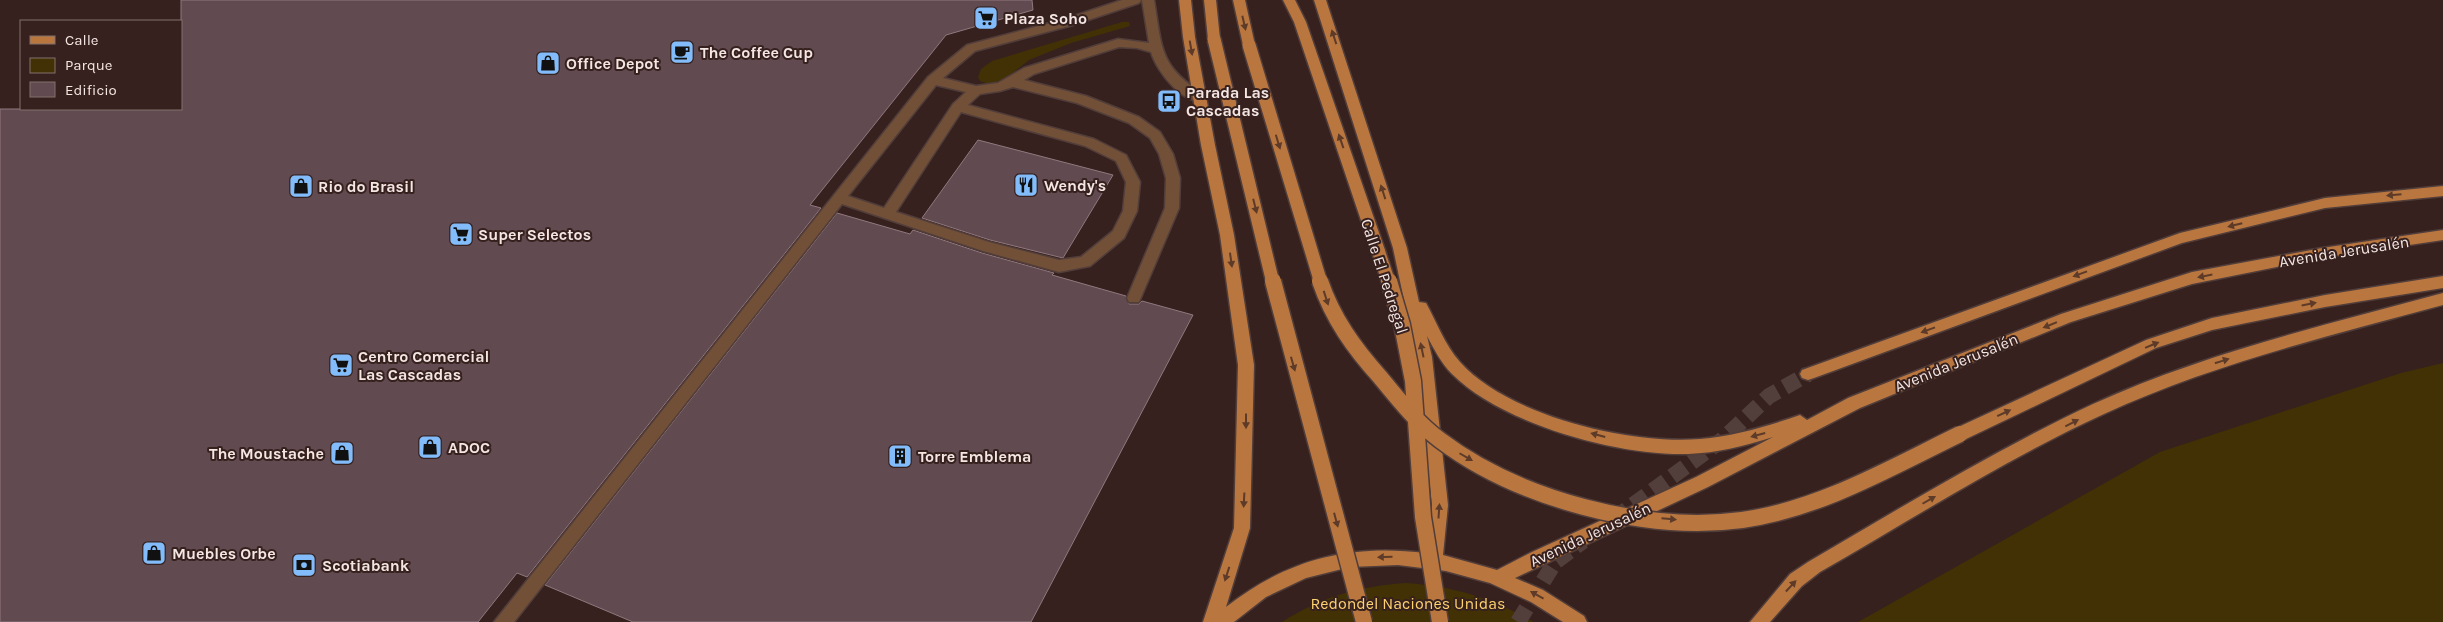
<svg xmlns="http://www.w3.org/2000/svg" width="2443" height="622" viewBox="0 0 2443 622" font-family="Karla,sans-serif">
  <rect width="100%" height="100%" fill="#36211e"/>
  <!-- green -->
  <path fill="#423105" d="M1122,22H1129L1130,26L1071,43L1029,60L1001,82L989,84L980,81L978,77L981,69L992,61Z
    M2443,363V622H1858L2160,452L2401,373Z
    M1405,583C1454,586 1491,598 1534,622H1282C1324,596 1356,587 1405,583Z"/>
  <!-- building -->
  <path fill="#614a50" stroke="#91787e" d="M181,0H1032L1033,10L946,35L810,205L821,208L527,577L517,573L478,622H0V109H181Z
    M978,140L1113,175L1063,258L990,240L922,218Z
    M837,213L910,234L913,230L982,253L1054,273L1052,275L1126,296L1129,304H1139L1142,301L1193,315L1031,622H633L545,585Z"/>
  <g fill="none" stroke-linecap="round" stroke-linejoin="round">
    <!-- major-tunnel -->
    <path stroke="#523f3c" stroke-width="16" stroke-dasharray="16 8" stroke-linecap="butt" d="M1614,519L1722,440L1769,396L1808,374
      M1518,622L1555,562L1583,541"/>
    <!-- minor casing -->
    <g stroke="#513d3a" stroke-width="3">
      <path id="minor" d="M1122,0H1141L1139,3L1073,25L975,51L943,78L976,86L998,83L1024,68L1118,39L1149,43L1142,0H1154C1162,47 1159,67 1204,94L1206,97L1204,100C1183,106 1156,70 1151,52L1137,48L1119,47L1034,74L1024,80L1086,96L1139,117L1160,132L1173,154L1180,178L1179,208L1139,302H1129L1127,298L1165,208L1166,178L1159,154L1150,138L1129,123L1077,103L1013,87L1000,91L980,94L968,105L1094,139L1126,155L1140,182L1137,211L1124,238L1090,266L1059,272L983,251L842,204L514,622H494L928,77L967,45L1065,19ZM936,85L966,92L953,104L884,208L848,196ZM961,112L1085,146L1116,161L1126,182L1123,211L1113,231L1081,257L1059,260L989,242L896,212Z"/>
    </g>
    <!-- major casing -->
    <g stroke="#513d3a" stroke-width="3">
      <path id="major" d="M1179,0H1191L1195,37L1215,145L1234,235L1254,365L1250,528L1226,607C1288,559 1348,544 1426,553L1432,505L1416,357L1393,248L1314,0H1326L1407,248L1419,302L1426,303C1437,323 1445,345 1460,362C1508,416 1631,445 1700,439C1735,436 1768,426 1800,415L1807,420L1848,398L2061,314L2192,272L2322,248L2443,230V240L2322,258L2192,284L2071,322L1860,408L1708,487L1515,578L1543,590L1584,616L1587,622H1563L1531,602L1490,583L1446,571L1398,565L1350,567L1306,578L1266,597L1234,622H1203L1234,528L1238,365L1220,235L1201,145L1183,37ZM1427,336C1434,349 1441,363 1452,374C1502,424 1618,456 1688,454C1717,453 1745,446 1773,437L1696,477L1532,552L1497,570L1443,555L1448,505L1432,357Z
        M1204,0H1216L1220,39L1218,42H1210L1208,39Z
        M1233,0H1245L1255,45L1253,48H1245L1243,45Z
        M1283,0H1295L1306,22L1386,253L1384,257H1374L1372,253L1294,22Z
        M2443,186V196L2325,208L2182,243L1814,378L1808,380L1802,378L1800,374L1802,370L2180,233L2325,198Z
        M2443,276V288L2325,307L2212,330L2156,348L1966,439L1960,441L1954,439L1952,434L1954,429L2146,340L2212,318L2325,295Z
        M2443,293V305C2329,336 2212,364 2104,414C2006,459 1914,518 1820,572L1802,586L1770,622H1750L1790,574L1808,562C1902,507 1995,450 2093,404C2205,353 2325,325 2443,293Z"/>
    </g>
    <!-- minor -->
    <use href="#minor" fill="#715037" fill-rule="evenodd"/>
    <!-- major -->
    <use href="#major" fill="#b9763f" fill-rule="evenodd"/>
    <!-- major-bridge-far1 casing -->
    <g stroke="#513d3a" stroke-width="16" stroke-linecap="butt">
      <path id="major-bridge-far1" d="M1214,39L1273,283
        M1249,45L1321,283
        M1379,253L1389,283"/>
    </g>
    <!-- major-bridge casing -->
    <g stroke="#513d3a" stroke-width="19" stroke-linecap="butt">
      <path id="major-bridge" d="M1273,281L1364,622
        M1320,281C1333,319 1354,348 1380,377C1398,399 1417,423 1440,440C1518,499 1645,533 1742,520C1820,509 1890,468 1960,434
        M1389,281L1402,325L1413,381L1423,517L1440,622"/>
    </g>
    <!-- major-bridge-far1 -->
    <use href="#major-bridge-far1" stroke="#b9763f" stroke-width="13"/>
    <!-- major-bridge -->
    <use href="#major-bridge" stroke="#b9763f" stroke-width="16"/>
  </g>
  <!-- one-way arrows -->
  <defs><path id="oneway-solid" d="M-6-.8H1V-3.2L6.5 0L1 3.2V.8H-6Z" transform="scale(1.25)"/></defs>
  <g fill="#5d3b28">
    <use href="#oneway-solid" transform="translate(1244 23) rotate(77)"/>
    <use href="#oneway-solid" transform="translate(1334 37) rotate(-108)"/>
    <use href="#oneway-solid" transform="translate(1191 48) rotate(80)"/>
    <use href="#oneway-solid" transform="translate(1341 141) rotate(-109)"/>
    <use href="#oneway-solid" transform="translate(1278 142) rotate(73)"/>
    <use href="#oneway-solid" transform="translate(1383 192) rotate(-108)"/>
    <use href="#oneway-solid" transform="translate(2394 195) rotate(175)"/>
    <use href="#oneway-solid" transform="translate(1255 206) rotate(76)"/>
    <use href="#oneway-solid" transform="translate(2235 225) rotate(166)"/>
    <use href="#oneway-solid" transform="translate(1231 260) rotate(82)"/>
    <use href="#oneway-solid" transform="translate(2080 274) rotate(160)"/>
    <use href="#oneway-solid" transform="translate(2205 276) rotate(169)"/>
    <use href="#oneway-solid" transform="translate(1326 298) rotate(72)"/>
    <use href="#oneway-solid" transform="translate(2309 304) rotate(-11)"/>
    <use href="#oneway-solid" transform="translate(2050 325) rotate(158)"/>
    <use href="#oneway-solid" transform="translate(1928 330) rotate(160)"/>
    <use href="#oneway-solid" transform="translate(2152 345) rotate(-22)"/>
    <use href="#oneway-solid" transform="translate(1422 350) rotate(-102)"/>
    <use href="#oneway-solid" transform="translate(2222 361) rotate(-17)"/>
    <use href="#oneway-solid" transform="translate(1293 364) rotate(74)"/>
    <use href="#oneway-solid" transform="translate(2004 413) rotate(-25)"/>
    <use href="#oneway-solid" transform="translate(1246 421) rotate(90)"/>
    <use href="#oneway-solid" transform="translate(2072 423) rotate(-27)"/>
    <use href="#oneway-solid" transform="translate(1598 435) rotate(-165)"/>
    <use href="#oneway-solid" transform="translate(1758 435) rotate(165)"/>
    <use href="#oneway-solid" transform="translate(1466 457) rotate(30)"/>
    <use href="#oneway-solid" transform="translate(1244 500) rotate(93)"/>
    <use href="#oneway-solid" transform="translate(1929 500) rotate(-30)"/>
    <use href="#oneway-solid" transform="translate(1439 511) rotate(-86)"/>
    <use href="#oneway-solid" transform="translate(1669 519) rotate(5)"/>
    <use href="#oneway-solid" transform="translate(1336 520) rotate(75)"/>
    <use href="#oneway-solid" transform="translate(1385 557) rotate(179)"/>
    <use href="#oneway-solid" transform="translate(1227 574) rotate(108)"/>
    <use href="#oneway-solid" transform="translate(1791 586) rotate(-47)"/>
    <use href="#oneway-solid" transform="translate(1537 595) rotate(-151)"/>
  </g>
  <!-- icons -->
  <defs>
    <g id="supermarket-square" transform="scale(1.25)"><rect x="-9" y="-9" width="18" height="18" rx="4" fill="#82bcfa" stroke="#36211e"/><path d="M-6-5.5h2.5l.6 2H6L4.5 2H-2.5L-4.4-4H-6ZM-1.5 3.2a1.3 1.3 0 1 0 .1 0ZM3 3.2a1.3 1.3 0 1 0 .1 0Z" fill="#111"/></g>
    <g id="cafe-square" transform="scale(1.25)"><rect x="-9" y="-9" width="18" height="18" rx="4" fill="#82bcfa" stroke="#36211e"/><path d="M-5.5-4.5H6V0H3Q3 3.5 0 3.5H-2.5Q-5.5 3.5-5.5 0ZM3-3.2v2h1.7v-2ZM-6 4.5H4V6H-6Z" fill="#111"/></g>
    <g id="shop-square" transform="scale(1.25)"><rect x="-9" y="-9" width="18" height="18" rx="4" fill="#82bcfa" stroke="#36211e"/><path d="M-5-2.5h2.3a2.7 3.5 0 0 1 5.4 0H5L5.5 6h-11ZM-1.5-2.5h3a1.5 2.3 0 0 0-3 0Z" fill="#111"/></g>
    <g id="bus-square" transform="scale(1.25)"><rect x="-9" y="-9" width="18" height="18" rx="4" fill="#82bcfa" stroke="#36211e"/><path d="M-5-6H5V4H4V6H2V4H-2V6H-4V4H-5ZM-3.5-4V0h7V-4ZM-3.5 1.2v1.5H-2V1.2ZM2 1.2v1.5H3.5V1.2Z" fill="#111"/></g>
    <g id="restaurant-square" transform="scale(1.25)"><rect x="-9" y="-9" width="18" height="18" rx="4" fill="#82bcfa" stroke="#36211e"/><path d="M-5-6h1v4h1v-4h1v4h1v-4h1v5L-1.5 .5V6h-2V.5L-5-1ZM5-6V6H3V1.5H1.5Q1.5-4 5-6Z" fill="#111"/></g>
    <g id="building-square" transform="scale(1.25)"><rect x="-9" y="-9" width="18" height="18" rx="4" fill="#82bcfa" stroke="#36211e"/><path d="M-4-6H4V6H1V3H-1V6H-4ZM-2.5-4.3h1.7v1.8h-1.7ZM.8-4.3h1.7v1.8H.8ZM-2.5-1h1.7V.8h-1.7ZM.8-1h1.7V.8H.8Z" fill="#111"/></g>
    <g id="bank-square" transform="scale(1.25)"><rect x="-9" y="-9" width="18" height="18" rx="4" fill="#82bcfa" stroke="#36211e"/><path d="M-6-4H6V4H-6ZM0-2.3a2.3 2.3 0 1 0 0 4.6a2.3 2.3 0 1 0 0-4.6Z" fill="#111"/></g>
  </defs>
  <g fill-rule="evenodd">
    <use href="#supermarket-square" x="986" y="18"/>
    <use href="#cafe-square" x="682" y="52"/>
    <use href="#shop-square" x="548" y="63"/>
    <use href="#bus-square" x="1169" y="101"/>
    <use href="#restaurant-square" x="1026" y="185"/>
    <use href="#shop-square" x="301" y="186"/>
    <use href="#supermarket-square" x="461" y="234"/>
    <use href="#supermarket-square" x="341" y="365"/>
    <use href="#shop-square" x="430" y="447"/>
    <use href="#shop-square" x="342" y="453"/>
    <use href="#building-square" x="900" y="456"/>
    <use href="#shop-square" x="154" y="553"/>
    <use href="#bank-square" x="304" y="565"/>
  </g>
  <g text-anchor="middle" stroke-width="4" stroke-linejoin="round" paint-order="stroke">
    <!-- poi labels -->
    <g font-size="16" font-weight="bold" fill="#f4e6e3" stroke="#36211e" text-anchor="start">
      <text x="1004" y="24">Plaza Soho</text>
      <text x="700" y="58">The Coffee Cup</text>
      <text x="566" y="69">Office Depot</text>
      <text x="1186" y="98">Parada Las<tspan x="1186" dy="18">Cascadas</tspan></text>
      <text x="1044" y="191">Wendy's</text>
      <text x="318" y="192">Rio do Brasil</text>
      <text x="478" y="240">Super Selectos</text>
      <text x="358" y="362">Centro Comercial<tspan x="358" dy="18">Las Cascadas</tspan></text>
      <text x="448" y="453">ADOC</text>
      <text x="324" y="459" text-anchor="end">The Moustache</text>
      <text x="918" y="462">Torre Emblema</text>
      <text x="172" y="559">Muebles Orbe</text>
      <text x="322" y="571">Scotiabank</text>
    </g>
    <!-- street labels -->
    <g font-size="16" fill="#f4e6e3" stroke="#36211e">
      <text transform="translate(2344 251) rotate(-9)" y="6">Avenida Jerusalén</text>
      <text transform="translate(1385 276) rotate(72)" y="6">Calle El Pedregal</text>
      <text transform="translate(1956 362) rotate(-22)" y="6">Avenida Jerusalén</text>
      <text transform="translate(1590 534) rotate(-25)" y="6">Avenida Jerusalén</text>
    </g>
    <!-- park labels -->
    <g font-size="16" fill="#fdd26f" stroke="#36211e">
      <text x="1408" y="609">Redondel Naciones Unidas</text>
    </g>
  </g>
  <!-- legend -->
  <rect x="20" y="20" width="162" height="90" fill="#36211e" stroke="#82706d"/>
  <rect x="30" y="36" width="25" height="8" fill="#b9763f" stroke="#82706d"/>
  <text x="65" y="45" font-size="15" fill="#f4e6e3">Calle</text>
  <rect x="30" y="58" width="25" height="15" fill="#423105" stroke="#82706d"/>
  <text x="65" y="70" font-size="15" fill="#f4e6e3">Parque</text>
  <rect x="30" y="82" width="25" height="15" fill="#614a50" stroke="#82706d"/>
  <text x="65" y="95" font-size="15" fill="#f4e6e3">Edificio</text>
</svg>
